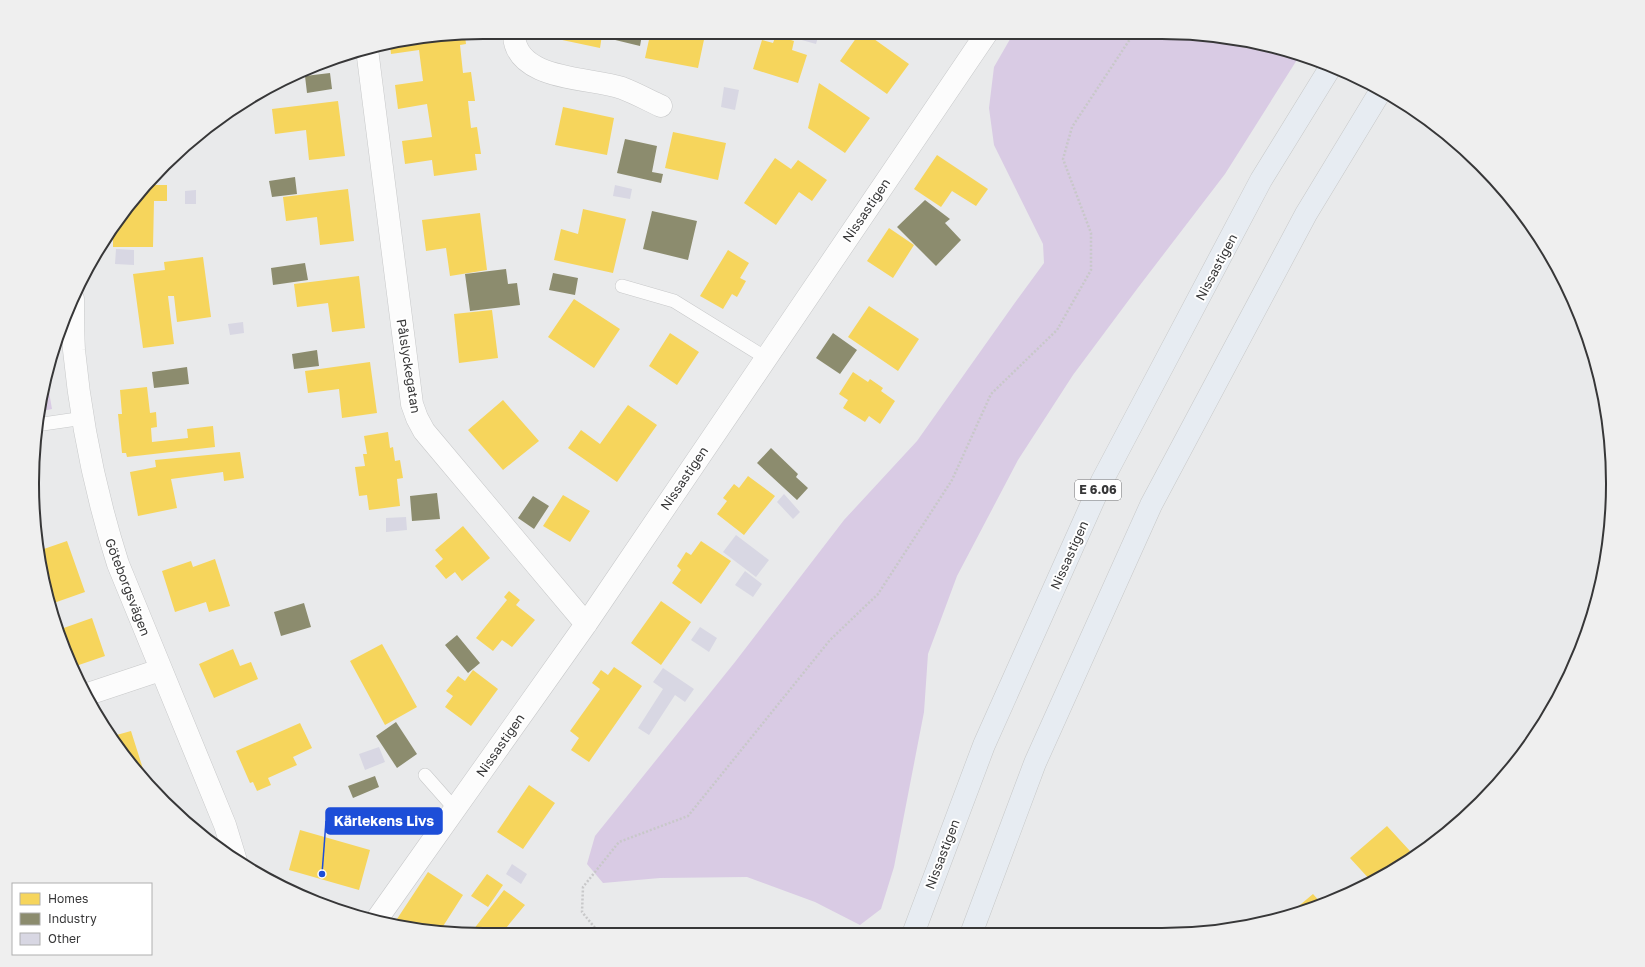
<svg xmlns="http://www.w3.org/2000/svg" width="1645" height="967" viewBox="0 0 1645 967" font-family="'Golos Text',sans-serif">
  <rect width="100%" height="100%" fill="#e9eaeb"/>
  <!-- green -->
  <path fill="#d9cbe4" d="M1191,33L1300,55L1225,174L1137,289L1073,375L1018,460L957,576L928,654L924,712L894,867L881,909L860,925L815,902L747,877L660,878L603,883L587,864L595,836L735,662L844,520L917,441L1014,304L1044,263L1043,244L994,145L989,108L994,67L1013,34Z
    M46,375L52,409L38,412Z"/>
  <!-- homes -->
  <path fill="#f6d55c" d="M859,34H867L909,64L887,94L840,61Z
    M548,35H602L600,48L548,37Z
    M650,35H705L698,68L645,58Z
    M776,35L794,41L792,50L807,55L798,83L753,69L762,40L773,43Z
    M424,36H465L466,44L460,45L463,73L471,72L475,101H468L471,128L477,127L481,154H475L477,170L434,176L432,160L405,164L402,141L432,137L427,104L398,109L395,85L423,81L419,50L391,54L390,44Z
    M819,83L870,118L845,153L808,128Z
    M338,101L345,156L309,160L306,130L275,134L272,109Z
    M563,107L614,118L607,155L555,145Z
    M673,132L726,143L718,180L665,168Z
    M937,155L988,189L976,206L952,191L941,207L914,189Z
    M775,158L791,169L798,160L827,180L812,201L799,192L776,225L744,203Z
    M147,185H167V201H154L153,247H113V227Z
    M348,189L354,241L320,245L317,217L286,221L283,197Z
    M583,209L626,219L613,273L554,260L561,229L578,234Z
    M480,213L487,270L450,276L446,248L426,251L422,220Z
    M889,228L914,245L893,278L867,261Z
    M728,250L749,263L740,278L746,281L737,297L732,294L723,309L700,296Z
    M203,257L211,317L177,322L174,296H168L174,344L143,348L133,274L165,270L164,262Z
    M359,276L365,328L332,332L328,303L297,307L294,284Z
    M574,299L620,329L594,368L548,337Z
    M869,306L919,339L898,371L848,337Z
    M492,310L498,358L459,363L454,314Z
    M670,333L699,352L677,385L649,366Z
    M370,362L377,413L342,418L339,389L308,393L305,371Z
    M853,372L868,382L870,379L883,388L881,391L895,401L880,424L869,416L865,422L843,408L848,400L839,394Z
    M147,387L150,413L156,412L157,427L151,428L152,442L188,438L187,429L213,426L215,447L127,457L126,453H122L118,414H122L120,390Z
    M503,400L539,441L503,470L468,430Z
    M628,405L657,425L617,482L568,448L581,430L600,444Z
    M388,432L390,448L393,447L395,461L400,460L403,478L397,479L400,506L369,510L367,495L359,496L355,467L365,466L363,454H367L364,436Z
    M240,452L244,478L224,481L223,472L171,479L177,508L138,516L130,472L156,467L155,460Z
    M748,476L775,496L744,535L717,514L727,501L723,498L734,484L739,488Z
    M563,495L590,511L570,542L543,526Z
    M463,526L490,558L462,581L455,572L446,579L435,566L443,559L435,550Z
    M67,541L85,592L51,604L41,572L38,551Z
    M701,541L731,561L701,604L672,583L681,570L677,566L686,552L691,555Z
    M215,559L230,606L209,612L206,602L175,612L162,571L191,561L193,567Z
    M509,591L520,600L516,605L535,620L512,647L502,640L493,651L476,638L507,600L504,597Z
    M661,601L691,622L661,665L631,643Z
    M92,618L105,656L73,667L66,656L58,630Z
    M382,644L417,707L385,725L350,661Z
    M233,649L240,666L251,662L258,679L214,698L199,664Z
    M614,667L642,686L589,762L571,750L579,738L570,731L600,689L592,683L601,670L608,675Z
    M473,670L498,689L471,726L445,707L453,696L446,691L458,676L465,681Z
    M300,723L312,748L293,757L297,765L268,778L271,785L257,791L253,782L250,783L236,751Z
    M131,731L144,772L139,773L125,759L113,736Z
    M529,785L555,803L523,849L497,832Z
    M1387,826L1410,851L1381,877L1372,882L1350,858Z
    M300,830L370,850L359,890L289,870Z
    M428,872L463,895L440,931L395,922Z
    M487,874L503,885L488,907L471,896Z
    M504,890L525,905L501,934H470Z
    M1313,894L1322,904L1306,911L1288,915Z"/>
  <!-- industry -->
  <path fill="#8c8c6e" d="M608,35H642L640,46L607,38Z
    M330,73L332,89L307,93L305,76Z
    M625,139L657,146L652,172L663,174L661,183L617,173Z
    M295,177L297,194L272,197L269,181Z
    M925,200L950,219L945,223L961,240L936,266L897,227Z
    M652,211L697,221L688,260L643,249Z
    M305,263L308,280L273,285L271,268Z
    M506,269L508,284L517,283L520,305L470,311L465,274Z
    M553,273L578,278L575,295L549,290Z
    M833,333L857,350L840,374L816,358Z
    M317,350L319,366L294,369L292,354Z
    M187,367L189,384L154,388L152,372Z
    M771,448L798,474L796,477L808,488L797,500L757,463Z
    M437,493L440,519L412,521L410,496Z
    M533,496L549,506L534,529L518,518Z
    M304,603L311,627L281,636L274,612Z
    M457,635L480,663L468,673L445,645Z
    M396,722L417,754L397,768L376,736Z
    M375,776L379,787L353,798L348,786Z"/>
  <!-- building -->
  <path fill="#d8d7e3" d="M798,34H819L816,44L784,35Z
    M724,87L739,90L735,110L721,107Z
    M615,185L632,189L630,199L613,196Z
    M196,190V204H185V191Z
    M116,249L134,250V265L115,264Z
    M243,322L244,333L230,335L228,324Z
    M784,494L800,512L793,519L777,502Z
    M406,517L407,530L386,532V518Z
    M736,535L769,560L756,577L723,552Z
    M745,571L762,584L753,597L735,585Z
    M700,627L717,638L709,652L691,640Z
    M663,668L694,689L685,702L675,695L649,735L638,728L663,689L653,682Z
    M379,747L385,762L365,770L359,754Z
    M512,864L527,874L521,884L506,874Z"/>
  <g fill="none" stroke-linecap="round" stroke-linejoin="round">
    <!-- service casing -->
    <g stroke="#c7c8c9" stroke-width="14">
      <path id="service" d="M622,286L674,301L766,358
        M36,425L84,418
        M425,775L455,809"/>
    </g>
    <!-- minor casing -->
    <g stroke="#c7c8c9" stroke-width="23">
      <path id="minor" d="M514,36C517,81 590,77 622,88C635,93 648,100 661,106
        M367,49L412,404L417,418L424,431L586,624
        M73,299C73,316 73,333 74,350C81,423 96,495 118,564L225,825L236,861
        M88,694L160,670
        M377,919L586,624L986,34"/>
    </g>
    <!-- trunk casing -->
    <g stroke="#c7c8c8" stroke-width="23">
      <path id="trunk" d="M913,934L984,745L1102,481L1261,180L1330,68
        M971,934L1035,763L1151,505L1306,214L1380,92"/>
    </g>
    <!-- path -->
    <path stroke="#c8c8c9" stroke-width="2.5" stroke-dasharray="2 2" stroke-linecap="butt" d="M600,934L582,912L583,887L619,842L688,816L830,640L878,594L952,480L991,394L1057,330L1091,270V233L1063,159L1072,127L1134,33
      M613,934L653,931L677,934"/>
    <!-- service -->
    <use href="#service" stroke="#fcfcfc" stroke-width="13"/>
    <!-- minor -->
    <use href="#minor" stroke="#fcfcfc" stroke-width="22"/>
    <!-- trunk -->
    <use href="#trunk" stroke="#e7ecf2" stroke-width="22"/>
  </g>
  <g text-anchor="middle" stroke-width="4" stroke-linejoin="round" paint-order="stroke">
    <!-- shield labels -->
    <rect fill="#fff" stroke="#737374" stroke-width="1" x="1075" y="480" width="46" height="20" rx="3"/>
    <g font-size="12" font-weight="bold" fill="#373738">
      <text x="1098" y="494">E 6.06</text>
    </g>
    <!-- street labels -->
    <g font-size="13" fill="#373738" stroke="#fff">
      <text transform="translate(866 210) rotate(-56)" y="5">Nissastigen</text>
      <text transform="translate(1216 267) rotate(-62)" y="5">Nissastigen</text>
      <text transform="translate(409 366) rotate(81)" y="5">Pålslyckegatan</text>
      <text transform="translate(684 478) rotate(-56)" y="5">Nissastigen</text>
      <text transform="translate(1069 555) rotate(-66)" y="5">Nissastigen</text>
      <text transform="translate(128 587) rotate(69)" y="5">Göteborgsvägen</text>
      <text transform="translate(500 745) rotate(-55)" y="5">Nissastigen</text>
      <text transform="translate(942 854) rotate(-69)" y="5">Nissastigen</text>
    </g>
  </g>
  <!-- crop -->
  <path d="M0 0H1645V967H0ZM483 39H1162A444 444 0 0 1 1606 483V484A444 444 0 0 1 1162 928H483A444 444 0 0 1 39 484V483A444 444 0 0 1 483 39Z" fill="#efefef" fill-rule="evenodd"/>
  <path fill="none" stroke="#373738" stroke-width="2" d="M483 39H1162A444 444 0 0 1 1606 483V484A444 444 0 0 1 1162 928H483A444 444 0 0 1 39 484V483A444 444 0 0 1 483 39Z"/>
  <!-- callouts -->
  <path fill="none" stroke="#1d4ed8" stroke-width="1.5" d="M322 874L326 821"/>
  <circle fill="#1d4ed8" stroke="#fff" stroke-width="1.5" cx="322" cy="874" r="4"/>
  <rect fill="#1d4ed8" stroke="#1d4ed8" stroke-width="1.5" x="326" y="808" width="116" height="26" rx="4"/>
  <g font-size="14" text-anchor="middle" font-weight="bold" fill="#fff">
    <text x="384" y="826">Kärlekens Livs</text>
  </g>
  <!-- legend -->
  <rect x="12" y="883" width="140" height="72" fill="#ffffff" stroke="#afafaf"/>
  <rect x="20" y="893" width="20" height="12" fill="#f6d55c" stroke="#afafaf"/>
  <text x="48" y="903" font-size="12" fill="#373738">Homes</text>
  <rect x="20" y="913" width="20" height="12" fill="#8c8c6e" stroke="#afafaf"/>
  <text x="48" y="923" font-size="12" fill="#373738">Industry</text>
  <rect x="20" y="933" width="20" height="12" fill="#d8d7e3" stroke="#afafaf"/>
  <text x="48" y="943" font-size="12" fill="#373738">Other</text>
</svg>
